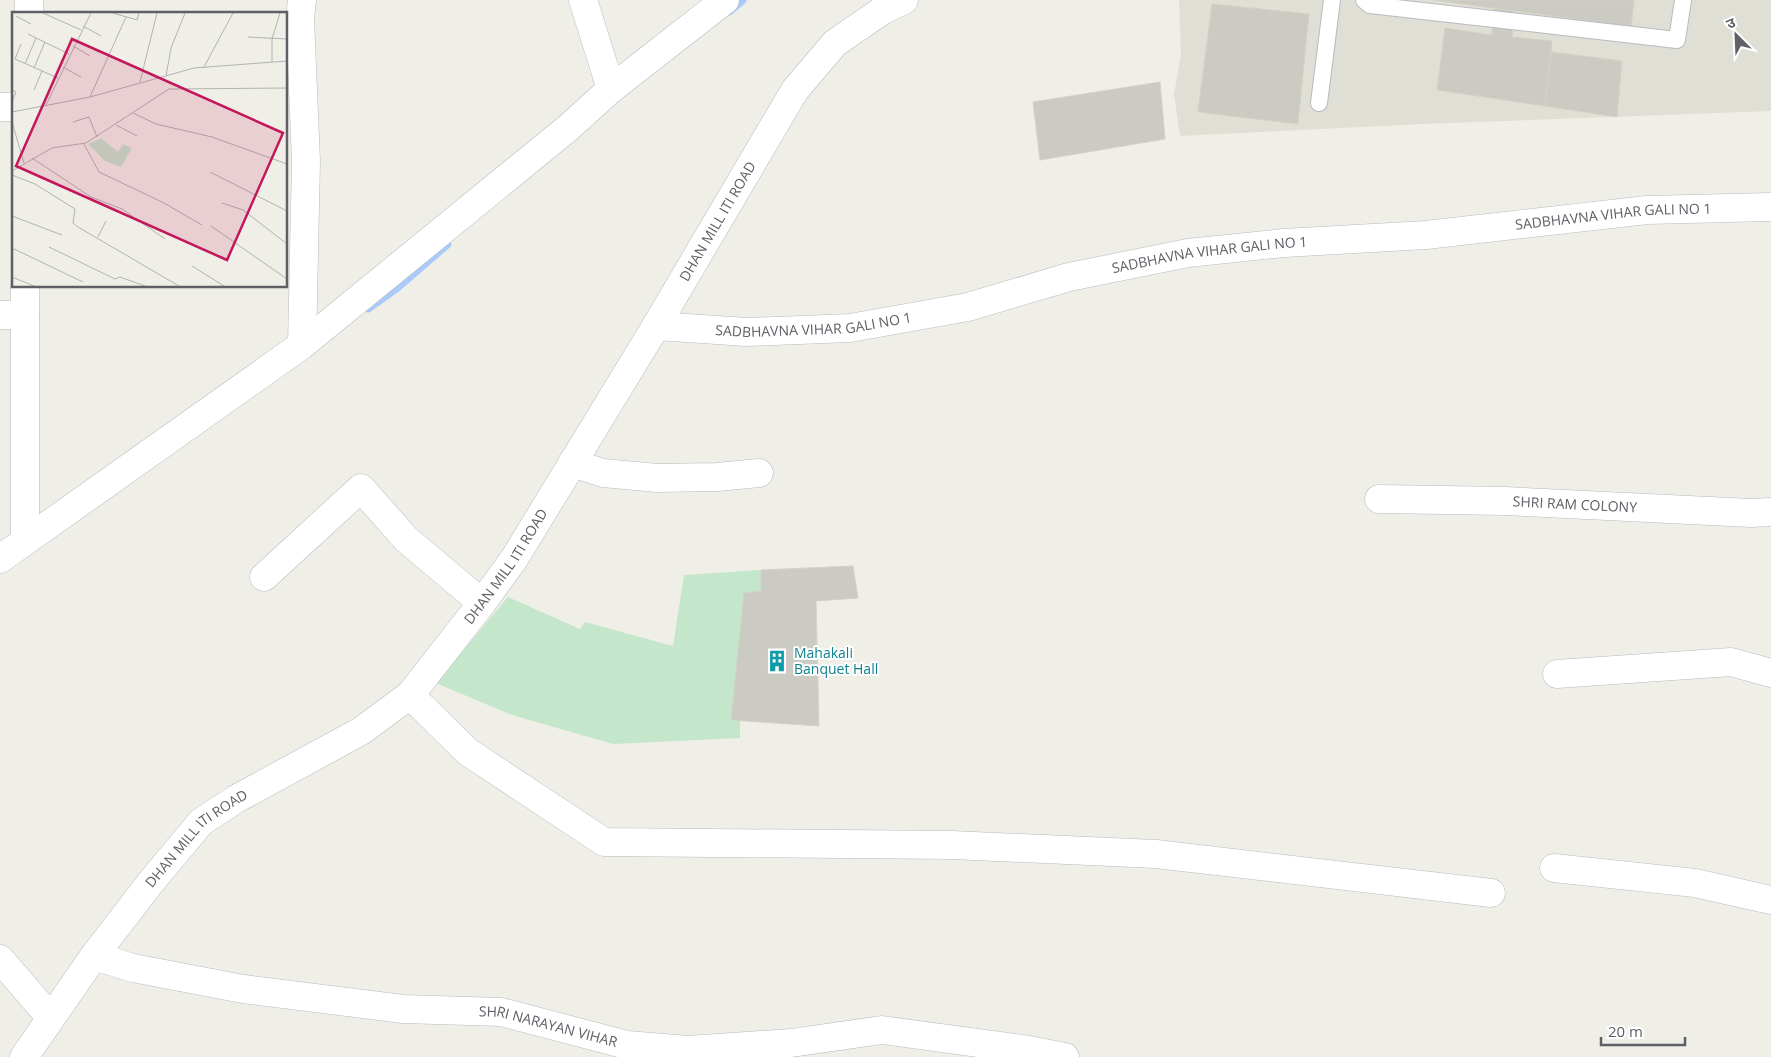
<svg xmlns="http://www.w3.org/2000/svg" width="1771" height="1057" viewBox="0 0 1771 1057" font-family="'Open Sans','Noto Sans Devanagari',sans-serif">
  <rect width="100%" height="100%" fill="#f0efe7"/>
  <!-- education -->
  <path fill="#e0dfd5" d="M1179,0H1771V111L1423,124L1180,136L1174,94L1181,55Z"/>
  <!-- green -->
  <path fill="#c4e6ca" d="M761,570V591L744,593L731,720L740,721V738L613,744L512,715L436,683L508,597L580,629L585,622L673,646L684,575Z"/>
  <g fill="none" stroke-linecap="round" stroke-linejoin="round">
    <!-- stream -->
    <path stroke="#aacafc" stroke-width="9" d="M729,11L742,0
      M368,308L396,288L447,244"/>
  </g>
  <!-- building -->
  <path fill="#cbcac3" stroke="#d4d2c5" d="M1433,0H1634L1630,38L1610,36L1612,24Z
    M1212,4L1309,14L1298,124L1198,112Z
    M1494,8L1514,11L1512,37L1552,41L1545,106L1437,90L1445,28L1492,35Z
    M1551,52L1622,61L1617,117L1545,106Z
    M1160,82L1165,139L1040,160L1033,102Z
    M853,566L858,598L816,601L819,726L731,720L744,593L761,591V570Z"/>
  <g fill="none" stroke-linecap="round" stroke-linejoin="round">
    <!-- service casing -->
    <g stroke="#b9bac0" stroke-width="18">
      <path id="service" d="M1364,0L1370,5L1677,40L1683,0
        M1319,103L1332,0"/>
    </g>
    <!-- minor casing -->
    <g stroke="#b9bac0" stroke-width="29">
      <g id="minor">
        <path d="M583,0L611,89"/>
        <path d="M29,14V0"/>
        <path d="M0,107H14"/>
        <path d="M25,286V541"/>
        <path d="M0,315H25"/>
        <path id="s1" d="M656,326L747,332L850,328L968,307L1069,277L1188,253L1284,243L1426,235L1647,210L1771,207"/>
        <path d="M302,345L306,161L300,18L302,0"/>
        <path d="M572,463L603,473L657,478L717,477L759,473"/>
        <path id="s2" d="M1379,499L1505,501L1751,513L1771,512"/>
        <path d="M0,559L302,345L568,128L611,89L725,0"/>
        <path d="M264,577L361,488L406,539L482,603"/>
        <path d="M1557,674L1731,662L1771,673"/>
        <path d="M410,695L468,752L604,842L952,845L1156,854L1491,893"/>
        <path d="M1554,868L1695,883L1771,900"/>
        <path id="s3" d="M94,956L133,968L243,989L403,1009L501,1012L627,1045L688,1050L791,1043L882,1030L1023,1049L1065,1057"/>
        <path d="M0,959L50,1017"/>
      </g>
    </g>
    <!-- tertiary casing -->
    <g stroke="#b9bac0" stroke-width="29">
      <g id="tertiary">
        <path id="s4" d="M24,1057L94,956L151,882L201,822L236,799L361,731L410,695L482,603L514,559L656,326L795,90L835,43L883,10L904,0"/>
      </g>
    </g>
    <!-- service -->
    <use href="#service" stroke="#fff" stroke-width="16"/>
    <!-- minor -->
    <use href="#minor" stroke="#fff" stroke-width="28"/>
    <!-- tertiary -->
    <use href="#tertiary" stroke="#fff" stroke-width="28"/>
  </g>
  <!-- icons -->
  <defs>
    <g id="building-bare" transform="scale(1.725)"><path d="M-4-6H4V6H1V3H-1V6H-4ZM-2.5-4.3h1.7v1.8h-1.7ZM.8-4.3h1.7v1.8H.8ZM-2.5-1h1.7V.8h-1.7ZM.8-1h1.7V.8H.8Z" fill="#0f9aa8" stroke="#fff" stroke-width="2.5" paint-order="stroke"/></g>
  </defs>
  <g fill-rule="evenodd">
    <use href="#building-bare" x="777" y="661"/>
  </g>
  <g text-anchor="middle" stroke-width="4" stroke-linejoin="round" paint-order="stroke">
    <!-- street labels -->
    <g font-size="14" fill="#5e6066" stroke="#fff">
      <text dy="5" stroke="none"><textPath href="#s1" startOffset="968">SADBHAVNA VIHAR GALI NO 1</textPath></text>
      <text dy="5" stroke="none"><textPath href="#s4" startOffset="1105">DHAN MILL ITI ROAD</textPath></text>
      <text dy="5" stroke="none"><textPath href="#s1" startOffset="562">SADBHAVNA VIHAR GALI NO 1</textPath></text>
      <text dy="5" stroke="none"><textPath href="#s1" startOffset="158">SADBHAVNA VIHAR GALI NO 1</textPath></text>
      <text dy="5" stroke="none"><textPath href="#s2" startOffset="196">SHRI RAM COLONY</textPath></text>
      <text dy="5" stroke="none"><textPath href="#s4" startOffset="700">DHAN MILL ITI ROAD</textPath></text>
      <text dy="5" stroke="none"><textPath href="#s4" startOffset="280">DHAN MILL ITI ROAD</textPath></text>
      <text dy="5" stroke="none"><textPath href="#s3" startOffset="461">SHRI NARAYAN VIHAR</textPath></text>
    </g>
    <!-- culture labels -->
    <g font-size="14" fill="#0d838f" stroke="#fff" text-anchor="start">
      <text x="794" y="658">Mahakali<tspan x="794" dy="16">Banquet Hall</tspan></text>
    </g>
  </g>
  <!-- overview -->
  <g transform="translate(12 12)">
    <rect width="275" height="275" fill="#f0efe7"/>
    <path d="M89,126L106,140L111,132L120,136L109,155L93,149L76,132Z" fill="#c4e6ca"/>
    <path fill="none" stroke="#b2b2af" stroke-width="1" d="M31,1L69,18M101,1L125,8L127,1M4,4L19,12M71,14L89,24M16,22L57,42M236,25L275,27M9,32L3,47L46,66M61,34L78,44M260,50V27L268,1M13,52L24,26M51,55L69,65M192,55L221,1M22,56L33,30M154,64L159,36L173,1M128,70L145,1M0,78L4,80L0,90M22,78L30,59M78,85L114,5M34,93L79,1M0,100L78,85L182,56L275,49M121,101L144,112L200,125L275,152M0,110L12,151M61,110L77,105L85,125M104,113L125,124M72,132L87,160L152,191L190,213M20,146L79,185L110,197L153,227M0,159L40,136L74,131L157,77L275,76M198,160L275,199M0,163L23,172L63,197L61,211L66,215L167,274M210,191L231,198L275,232M0,204L50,223M199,214L275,267M86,225L94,209M37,235L103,267L108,265L133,274M0,236L71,270M180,254L212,274M0,265L22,274"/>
    <path fill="#c2185b" fill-opacity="0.15" stroke="#c2185b" stroke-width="2.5" d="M60,27L271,121L215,248L4,154Z"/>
    <rect width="275" height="275" fill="none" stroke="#5e6066" stroke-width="2.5"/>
  </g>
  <!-- north arrow -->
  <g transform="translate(1736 35) rotate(336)" stroke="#ffffff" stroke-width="4" paint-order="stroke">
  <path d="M0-4L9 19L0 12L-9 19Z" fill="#5e6066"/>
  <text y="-8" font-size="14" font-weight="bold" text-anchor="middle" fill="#5e6066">उ</text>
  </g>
  <!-- scale -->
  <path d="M1601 1037v8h84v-8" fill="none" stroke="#5e6066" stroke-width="2.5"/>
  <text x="1608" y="1037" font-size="15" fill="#5e6066" stroke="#ffffff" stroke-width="4" paint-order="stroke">20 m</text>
</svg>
